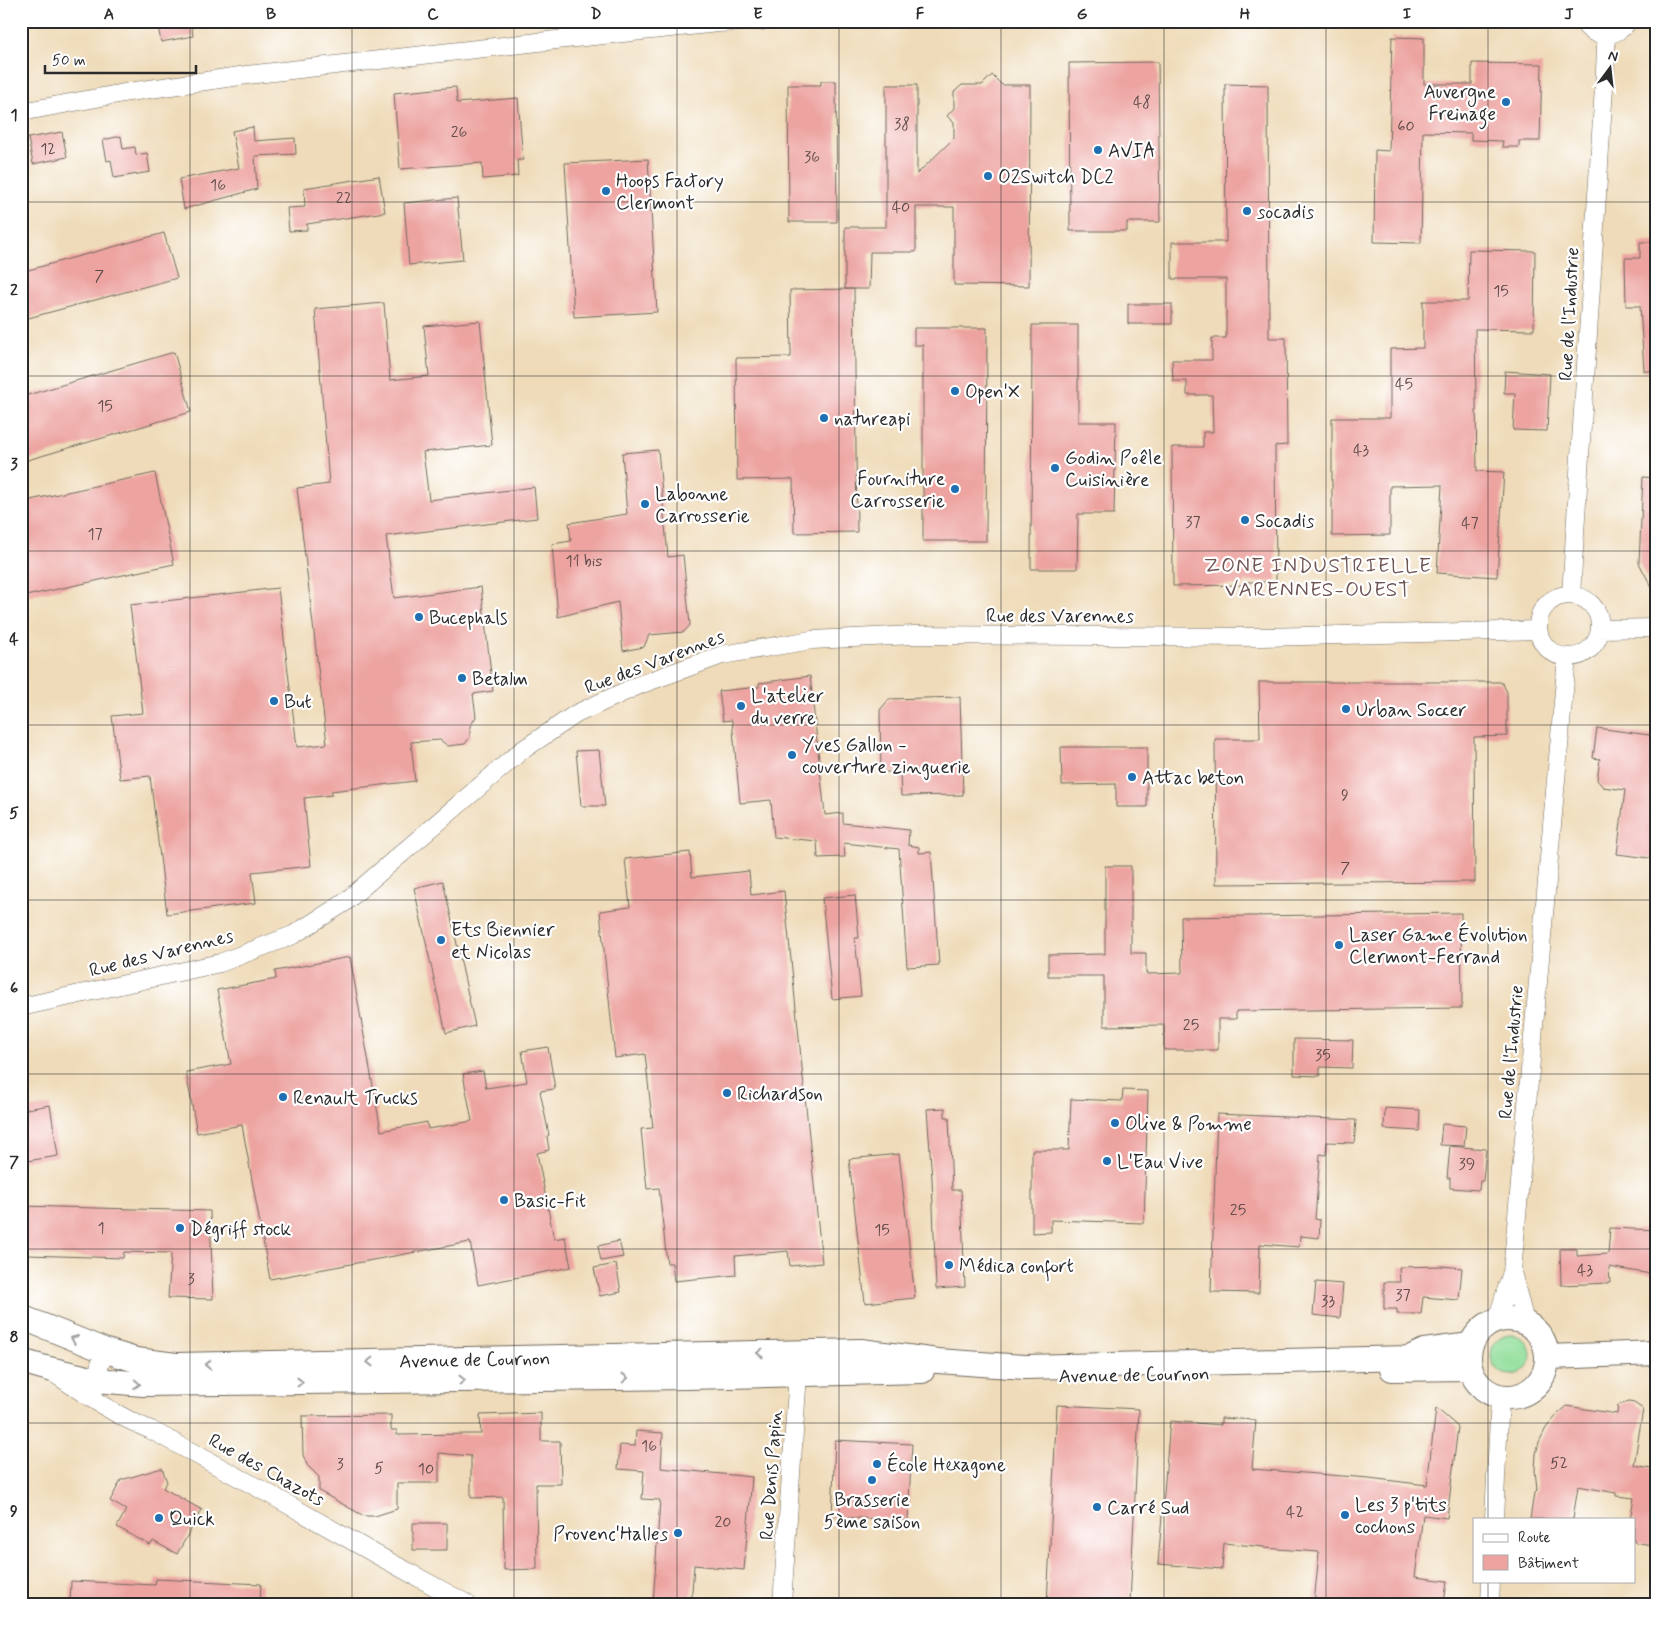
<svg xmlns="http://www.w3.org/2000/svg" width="1678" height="1625" viewBox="0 0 1678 1625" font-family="Mynerve,sans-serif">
  <rect width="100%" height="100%" fill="#fff"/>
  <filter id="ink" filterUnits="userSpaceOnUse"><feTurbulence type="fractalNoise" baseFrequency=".02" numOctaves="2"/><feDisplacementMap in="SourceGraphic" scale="10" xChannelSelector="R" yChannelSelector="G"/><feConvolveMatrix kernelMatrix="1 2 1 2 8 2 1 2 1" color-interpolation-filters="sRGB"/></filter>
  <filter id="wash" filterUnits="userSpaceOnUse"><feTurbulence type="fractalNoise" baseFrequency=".0096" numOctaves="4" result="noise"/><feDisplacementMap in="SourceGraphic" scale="20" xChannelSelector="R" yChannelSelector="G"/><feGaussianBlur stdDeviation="1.12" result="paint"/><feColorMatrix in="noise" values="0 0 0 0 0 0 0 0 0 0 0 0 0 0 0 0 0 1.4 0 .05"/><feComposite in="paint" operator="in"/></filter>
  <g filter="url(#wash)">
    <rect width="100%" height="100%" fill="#efdbb9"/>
    <!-- green -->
    <path fill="#93df9c" stroke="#5f8564" d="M1491 1355a20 20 0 1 1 40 0a20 20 0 1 1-40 0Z"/>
    <g id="blocks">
      <!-- building -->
      <path fill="#eda4a1" d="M157,21H191L193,36L161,42Z
        M1392,37L1424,38V84H1472V63L1542,64L1540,141H1519V147H1502L1503,141L1471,140V133L1423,132L1421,243L1374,242L1375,150L1389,151Z
        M1158,62L1160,222H1127V231H1070L1069,63Z
        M992,75L1002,85H1030L1029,286L954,285V207H916V252H870L869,289H845V227H886V85H917V174L954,138V123L947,116L954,108V92L962,85H982Z
        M821,81H836L837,222H789L788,85H821Z
        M1225,84L1268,85L1269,338H1286L1287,445L1275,446L1276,582H1245V585L1173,586L1172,447H1203V432H1213L1212,395H1187V381H1173L1172,360H1212V338H1226V279H1172V242H1226Z
        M456,87L457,103L518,98L523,160H517L518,176L483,179L482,163L400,169L394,93Z
        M253,127L254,141L295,138L296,154L255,156L257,189L184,209L179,179L239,168L232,131Z
        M62,132L67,157L33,164L28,138Z
        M121,136L123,149L135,147L136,155L147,153L150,172L114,178L111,160L107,161L103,140Z
        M648,159L657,312L574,317L565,163Z
        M379,176L385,212L307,224V230L289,231L287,208L305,207L304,188Z
        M457,198L463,260L409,265L404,203Z
        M164,233L177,278L21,320V272Z
        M1640,242H1657V371H1644L1640,306H1626L1625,258H1640Z
        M1469,250L1535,251L1534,330L1475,329L1477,471L1504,472L1497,577L1437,573L1442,485L1390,486V535L1332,536V418H1390V349L1423,348V301H1468Z
        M854,289L857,532L794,533L793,479L737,480L736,358L791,357L790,290Z
        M384,303L390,380L429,376L424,326L480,321L492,445L423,452L429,500L534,487L537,518L386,536L394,598L481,587L493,691L473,694L476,717L470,726V737L465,744L448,746L440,740L411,742L415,781L331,791L332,795L304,798L311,866L252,872L256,903L167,914L150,776L120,779L112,716L143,713L130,605L278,588L297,747L327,744L297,488L329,484L315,309Z
        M1128,304H1172V324H1128Z
        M1032,325H1078V422H1116L1114,514H1078L1077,569H1031Z
        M914,328H987L986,541H923V345H914Z
        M174,352L191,412L21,462V397Z
        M1505,371L1550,374L1547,431L1513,430L1515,393H1504Z
        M658,450L668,557L683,555L690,625L684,632L649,635L644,647L623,651L618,602L558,617L552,544L571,541L569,523L627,514L622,453Z
        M155,473L174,564L21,597V502Z
        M1643,477L1657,478V597L1639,563Z
        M810,676L825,815L843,813V823L909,830L908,845L919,847V853L931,852L939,965L907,967L899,849L844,843L845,857L818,858L817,841L774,837L771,800L740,803L732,720L723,721L719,691L759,687V683Z
        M1259,682H1500L1503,684L1507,692V736L1474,737L1475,882L1216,884L1215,739H1260Z
        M960,697L963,795L901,796L900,772H881L880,710L889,699Z
        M1597,728L1657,736V859L1617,854L1625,790L1603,787L1597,780L1600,759L1593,758Z
        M1061,747H1147V807H1116V784L1062,785Z
        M599,750L605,806H581L576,751Z
        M690,852L692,877L749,871L751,895L784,891L822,1263L790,1266L788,1251L735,1256L736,1275L674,1281L672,1263H667L659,1188L647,1189L641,1129L653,1128L645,1054L615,1058L600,911L630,907L625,859Z
        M1105,866H1131V953H1146V974L1182,973L1181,917L1461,913L1462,1008L1236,1011V1019H1218V1050H1164V1025L1104,1026V976H1048V955L1105,954Z
        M443,881L475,1026L446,1033L414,888Z
        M855,895L859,938H855L861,996L832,999L822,898Z
        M350,957L381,1131L427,1122L428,1129L472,1121L463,1074L483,1071L486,1088L527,1082L522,1051L548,1047L555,1089L540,1091L549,1135L547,1136L549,1150L537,1153L554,1239L565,1237L571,1267L478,1285L470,1242L270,1279L242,1125L197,1133L186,1072L231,1064L217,990L276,979L275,971Z
        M1294,1039L1353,1040L1352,1068L1320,1067V1076L1294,1075Z
        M1123,1090L1148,1091L1144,1223L1051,1220V1232L1032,1233V1150H1069L1071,1099L1122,1101Z
        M50,1105L58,1156L21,1162V1110Z
        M945,1108V1117H949L952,1190H961L965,1287L936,1289L932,1179L927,1109Z
        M1385,1108L1420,1110L1419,1131L1384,1129Z
        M1217,1114L1356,1120L1354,1143L1327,1142L1326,1155L1320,1154L1315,1219L1320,1220L1319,1238L1300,1236L1299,1247L1260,1244L1259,1293L1211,1292Z
        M1442,1124L1466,1126L1464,1146L1440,1145Z
        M1450,1146L1486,1149L1483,1181H1480L1479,1190L1450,1188V1178H1447Z
        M899,1154L915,1298L865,1303L849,1159Z
        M21,1206L210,1211L213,1299L168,1298L171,1253L124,1252L123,1258L27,1255L21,1252Z
        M1610,1228L1657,1230V1275L1609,1267L1610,1283L1561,1285L1560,1249H1577V1256L1608,1254Z
        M619,1241L623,1257L601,1261L598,1246Z
        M616,1264L621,1292L600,1296L594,1268Z
        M1442,1266L1462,1268L1459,1300L1423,1297L1421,1314H1397V1309H1384V1282H1400L1399,1267Z
        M1316,1282L1343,1284L1340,1318L1313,1315Z
        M1629,1402L1634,1403L1643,1409L1634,1465L1657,1469V1546L1634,1542V1519H1630L1634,1498L1616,1496V1493L1578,1486L1573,1519H1530L1534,1493L1537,1490L1535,1470L1536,1454L1539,1442L1546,1428L1558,1414L1567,1406L1617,1414L1618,1405Z
        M1057,1405L1139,1409L1130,1604H1047Z
        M1436,1408L1458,1427L1447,1518L1423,1515L1415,1577L1447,1581L1444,1604H1383L1360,1601V1604H1314L1319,1552L1264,1548V1547L1224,1543L1222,1569L1158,1564L1170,1421L1221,1425V1418L1256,1420L1252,1469L1369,1478L1427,1485Z
        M541,1413V1441H560L561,1484H536L537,1569L504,1570L503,1497L471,1498V1456L439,1453V1483H397V1509L375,1516H364L319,1491V1477L307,1465L303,1455L302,1416L391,1415V1430H397V1435L469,1434H481L480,1415Z
        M636,1431L663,1433L661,1468L752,1477L744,1570L694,1565L691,1604H653L660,1500L642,1499L644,1471L618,1469L620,1445L635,1446Z
        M835,1440L912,1444L908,1520L832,1517Z
        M162,1468L167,1482L163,1488L202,1510L177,1554L153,1541L150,1545L117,1527L126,1510L110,1501L121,1480Z
        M413,1523H447V1550H413Z
        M156,1579L261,1584L260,1604H70L71,1581L155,1585Z"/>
    </g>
  </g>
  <g filter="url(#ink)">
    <use href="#blocks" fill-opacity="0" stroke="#70695d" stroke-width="1"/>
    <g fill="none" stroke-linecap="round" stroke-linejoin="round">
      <!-- street casing -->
      <g stroke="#70695d" stroke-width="19">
        <path id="street" d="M1583,21C1592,40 1618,38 1628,21
          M21,112L129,92L247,75L556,40L718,23L761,21
          M1571,595L1605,72L1606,46L1604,35
          M1538 626a31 31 0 1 1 62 0a31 31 0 1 1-62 0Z
          M1600,629L1657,628
          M21,1007L220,963L293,935L344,903L521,751L576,714L639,685L722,655L812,640L914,635L1263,637L1538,630
          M1512,1272L1525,1322
          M1497,1320L1512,1272L1567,657
          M55,1374C86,1395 116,1416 151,1430L273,1496L377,1555L467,1604
          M94,1391L100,1364L106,1351
          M1494,1519L1500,1397
          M782,1604L798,1374L792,1364
          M1490,1604L1491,1581"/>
      </g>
      <!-- secondary casing -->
      <g stroke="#70695d" stroke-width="26">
        <g id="secondary">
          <path id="s1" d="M21,1317L106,1351L136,1360L176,1365L861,1351L938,1361L1025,1367L1409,1358L1424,1351L1470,1345"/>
          <circle cx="1508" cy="1358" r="39"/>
          <path d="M1548,1357L1657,1353"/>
          <path d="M21,1361L49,1369L96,1380L143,1384L688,1377L922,1371"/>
          <path d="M1392,1369L1469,1368"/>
        </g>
      </g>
      <!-- street -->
      <use href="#street" stroke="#fff" stroke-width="18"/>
      <!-- secondary -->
      <use href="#secondary" stroke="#fff" stroke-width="24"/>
    </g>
    <!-- one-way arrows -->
    <defs><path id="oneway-chevron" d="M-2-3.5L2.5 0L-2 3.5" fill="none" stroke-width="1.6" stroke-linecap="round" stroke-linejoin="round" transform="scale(1.25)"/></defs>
    <g stroke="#a0a0a0">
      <use href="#oneway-chevron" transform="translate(74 1339) rotate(-157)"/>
      <use href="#oneway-chevron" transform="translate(760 1353) rotate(179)"/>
      <use href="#oneway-chevron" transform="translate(370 1362) rotate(179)"/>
      <use href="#oneway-chevron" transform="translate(208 1365) rotate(-180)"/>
      <use href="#oneway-chevron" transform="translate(625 1378) rotate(-1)"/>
      <use href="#oneway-chevron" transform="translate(462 1380) rotate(-1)"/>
      <use href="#oneway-chevron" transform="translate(300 1382) rotate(-1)"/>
      <use href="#oneway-chevron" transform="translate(137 1384) rotate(4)"/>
    </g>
  </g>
  <!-- grid -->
  <path fill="none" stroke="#2b2b2b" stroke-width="1" stroke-opacity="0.55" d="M190,21V1604M352,21V1604M514,21V1604M677,21V1604M839,21V1604M1001,21V1604M1164,21V1604M1326,21V1604M1488,21V1519M21,202H1657M21,376H1657M21,551H1657M21,725H1657M21,900H1657M21,1074H1657M21,1249H1657M21,1423H1657M1488,1581V1604"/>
  <!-- markers -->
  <g fill="#1f6fb2" stroke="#fff" stroke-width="2">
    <circle cx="1506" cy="102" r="5"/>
    <circle cx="1098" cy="150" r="5"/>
    <circle cx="988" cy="176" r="5"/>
    <circle cx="606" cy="191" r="5"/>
    <circle cx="1247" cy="211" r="5"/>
    <circle cx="955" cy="391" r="5"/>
    <circle cx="824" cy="418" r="5"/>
    <circle cx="1055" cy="468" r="5"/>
    <circle cx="955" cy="489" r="5"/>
    <circle cx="645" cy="504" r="5"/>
    <circle cx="1245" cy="520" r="5"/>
    <circle cx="419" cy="617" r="5"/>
    <circle cx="462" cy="678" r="5"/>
    <circle cx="274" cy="701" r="5"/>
    <circle cx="741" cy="706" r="5"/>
    <circle cx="1346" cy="709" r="5"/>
    <circle cx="792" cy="755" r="5"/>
    <circle cx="1132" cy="777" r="5"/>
    <circle cx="441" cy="940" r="5"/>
    <circle cx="1339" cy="945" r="5"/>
    <circle cx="727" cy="1093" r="5"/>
    <circle cx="283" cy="1097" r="5"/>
    <circle cx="1115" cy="1123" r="5"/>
    <circle cx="1107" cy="1161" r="5"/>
    <circle cx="504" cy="1200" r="5"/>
    <circle cx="180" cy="1228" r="5"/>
    <circle cx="949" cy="1265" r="5"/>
    <circle cx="877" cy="1464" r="5"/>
    <circle cx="872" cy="1480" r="5"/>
    <circle cx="1097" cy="1507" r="5"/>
    <circle cx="1345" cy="1515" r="5"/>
    <circle cx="159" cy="1518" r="5"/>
    <circle cx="678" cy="1533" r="5"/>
  </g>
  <g text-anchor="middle" stroke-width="4.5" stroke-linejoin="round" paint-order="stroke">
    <!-- number labels -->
    <g font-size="16" fill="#5c4948">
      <text x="1142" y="107">48</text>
      <text x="902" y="129">38</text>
      <text x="1406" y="131">60</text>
      <text x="459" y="137">26</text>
      <text x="48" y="154">12</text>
      <text x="812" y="162">36</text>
      <text x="218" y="190">16</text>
      <text x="344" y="203">22</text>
      <text x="901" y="212">40</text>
      <text x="99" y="281">7</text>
      <text x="1501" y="296">15</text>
      <text x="1404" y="389">45</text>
      <text x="105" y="411">15</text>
      <text x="1361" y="455">43</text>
      <text x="1193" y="527">37</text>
      <text x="1470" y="528">47</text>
      <text x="95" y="539">17</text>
      <text x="584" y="566">11 bis</text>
      <text x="1345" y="800">9</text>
      <text x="1345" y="873">7</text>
      <text x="1191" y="1030">25</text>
      <text x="1323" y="1060">35</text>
      <text x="1467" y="1169">39</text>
      <text x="1238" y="1215">25</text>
      <text x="101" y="1233">1</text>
      <text x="882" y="1235">15</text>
      <text x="1585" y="1275">43</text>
      <text x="191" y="1284">3</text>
      <text x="1403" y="1300">37</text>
      <text x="1328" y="1306">33</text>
      <text x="649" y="1451">16</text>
      <text x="1559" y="1468">52</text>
      <text x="340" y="1469">3</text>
      <text x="379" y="1473">5</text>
      <text x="426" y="1474">10</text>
      <text x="1295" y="1517">42</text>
      <text x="723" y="1527">20</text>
    </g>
    <!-- poi labels -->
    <g font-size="19" fill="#2b2b2b" stroke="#fff" text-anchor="start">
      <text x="1496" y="98" text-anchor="end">Auvergne<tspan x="1496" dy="22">Freinage</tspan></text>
      <text x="1108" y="157">AVIA</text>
      <text x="998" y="183">O2Switch DC2</text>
      <text x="616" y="187">Hoops Factory<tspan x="616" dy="22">Clermont</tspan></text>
      <text x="1257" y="218">socadis</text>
      <text x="965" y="398">Open'X</text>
      <text x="834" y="425">natureapi</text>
      <text x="1065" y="464">Godin Poêle<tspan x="1065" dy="22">Cuisinière</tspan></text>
      <text x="945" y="485" text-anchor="end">Fourniture<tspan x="945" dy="22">Carrosserie</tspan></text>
      <text x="655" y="500">Labonne<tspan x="655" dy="22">Carrosserie</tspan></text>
      <text x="1255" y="527">Socadis</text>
      <text x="429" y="624">Bucephals</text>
      <text x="472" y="685">Betalm</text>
      <text x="751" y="702">L'atelier<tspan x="751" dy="22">du verre</tspan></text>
      <text x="284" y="708">But</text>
      <text x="1356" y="716">Urban Soccer</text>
      <text x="802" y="751">Yves Gallon -<tspan x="802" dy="22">couverture zinguerie</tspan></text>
      <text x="1142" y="784">Attac beton</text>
      <text x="451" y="936">Ets Biennier<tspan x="451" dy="22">et Nicolas</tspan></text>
      <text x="1349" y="941">Laser Game Évolution<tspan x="1349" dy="22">Clermont-Ferrand</tspan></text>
      <text x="737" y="1100">Richardson</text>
      <text x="293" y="1104">Renault Trucks</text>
      <text x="1125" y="1130">Olive &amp; Pomme</text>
      <text x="1117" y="1168">L'Eau Vive</text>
      <text x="514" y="1207">Basic-Fit</text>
      <text x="190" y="1235">Dégriff stock</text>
      <text x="959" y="1272">Médica confort</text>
      <text x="887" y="1471">École Hexagone</text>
      <text x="872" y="1506" text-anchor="middle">Brasserie<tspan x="872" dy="22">5ème saison</tspan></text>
      <text x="1355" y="1511">Les 3 p'tits<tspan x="1355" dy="22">cochons</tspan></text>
      <text x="1107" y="1514">Carré Sud</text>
      <text x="169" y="1525">Quick</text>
      <text x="668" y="1540" text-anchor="end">Provenc'Halles</text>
    </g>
    <!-- street labels -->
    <g font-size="19" fill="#2b2b2b" stroke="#fff">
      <text transform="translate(1568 314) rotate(-87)" y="7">Rue de l'Industrie</text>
      <text x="1060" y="622">Rue des Varennes</text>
      <text transform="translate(654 661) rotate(-21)" y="7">Rue des Varennes</text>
      <text transform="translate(161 952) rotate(-14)" y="7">Rue des Varennes</text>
      <text transform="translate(1510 1052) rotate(-85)" y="7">Rue de l'Industrie</text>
      <text dy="7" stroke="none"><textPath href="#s1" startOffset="462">Avenue de Cournon</textPath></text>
      <text transform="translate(1134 1374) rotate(-1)" y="7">Avenue de Cournon</text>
      <text transform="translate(267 1469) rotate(29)" y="7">Rue des Chazots</text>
      <text transform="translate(770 1475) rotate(-86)" y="7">Rue Denis Papin</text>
    </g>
    <!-- quarter labels -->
    <g font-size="21" letter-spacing="1" fill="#6f5554" stroke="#fff">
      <text x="1318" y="572">ZONE INDUSTRIELLE<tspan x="1318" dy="24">VARENNES-OUEST</tspan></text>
    </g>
  </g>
  <!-- margin -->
  <rect width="1678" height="1625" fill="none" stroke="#fff" stroke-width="55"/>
  <!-- legend -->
  <rect x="1473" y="1518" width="162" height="65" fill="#ffffff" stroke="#aaaaaa"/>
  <rect x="1483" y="1534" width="25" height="8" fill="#ffffff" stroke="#aaaaaa"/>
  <text x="1518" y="1542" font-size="15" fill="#2b2b2b">Route</text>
  <rect x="1483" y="1555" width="25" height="15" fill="#eda4a1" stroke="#aaaaaa"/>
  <text x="1518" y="1568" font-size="15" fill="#2b2b2b">Bâtiment</text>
  <!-- north arrow -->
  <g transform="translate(1610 68) rotate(15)" stroke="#ffffff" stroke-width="4" paint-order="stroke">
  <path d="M0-4L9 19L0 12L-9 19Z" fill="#2b2b2b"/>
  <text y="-8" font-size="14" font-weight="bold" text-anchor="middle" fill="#2b2b2b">N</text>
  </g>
  <!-- scale -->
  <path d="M45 65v8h151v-8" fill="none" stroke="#2b2b2b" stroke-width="2.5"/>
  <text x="52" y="65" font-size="15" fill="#2b2b2b" stroke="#ffffff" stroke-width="4" paint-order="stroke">50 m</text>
  <rect x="28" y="28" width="1622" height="1570" fill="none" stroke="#2b2b2b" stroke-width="2"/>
  <g font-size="16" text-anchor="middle" font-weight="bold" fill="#2b2b2b">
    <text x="109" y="19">A</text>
    <text x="271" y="19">B</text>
    <text x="433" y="19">C</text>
    <text x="596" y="19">D</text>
    <text x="758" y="19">E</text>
    <text x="920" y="19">F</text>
    <text x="1082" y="19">G</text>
    <text x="1245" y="19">H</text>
    <text x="1407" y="19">I</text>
    <text x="1569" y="19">J</text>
    <text x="14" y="120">1</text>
    <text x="14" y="295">2</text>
    <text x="14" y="469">3</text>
    <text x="14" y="644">4</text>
    <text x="14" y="818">5</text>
    <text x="14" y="993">6</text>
    <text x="14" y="1167">7</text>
    <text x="14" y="1342">8</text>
    <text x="14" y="1516">9</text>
  </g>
</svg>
